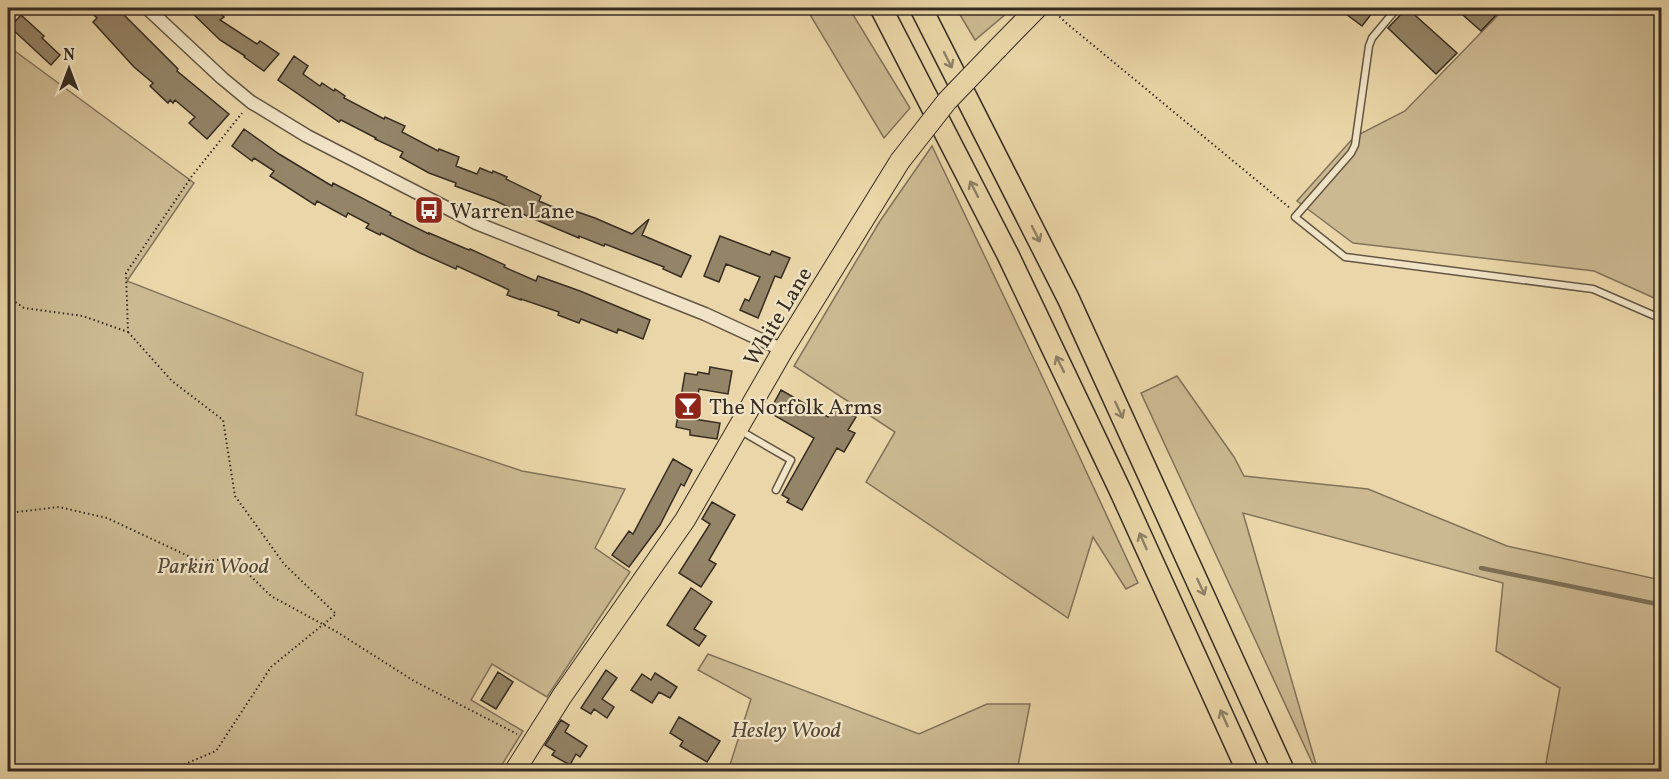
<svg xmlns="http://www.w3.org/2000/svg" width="1669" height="779" viewBox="0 0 1669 779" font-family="Vollkorn,serif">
  <rect width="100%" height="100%" fill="#ead6a8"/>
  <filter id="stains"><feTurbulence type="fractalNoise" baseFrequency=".00333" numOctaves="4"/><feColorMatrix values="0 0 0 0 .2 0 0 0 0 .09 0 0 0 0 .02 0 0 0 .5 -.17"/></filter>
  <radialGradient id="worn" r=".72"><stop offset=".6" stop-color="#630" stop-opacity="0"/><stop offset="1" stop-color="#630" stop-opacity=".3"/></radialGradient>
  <!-- green -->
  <path fill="#ccb991" stroke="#82725a" stroke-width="1.5" d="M806,8H849L910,108L884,138Z
    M956,8H1013L975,40Z
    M1505,8H1661V301L1594,271L1353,243L1297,201L1354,137L1405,111Z
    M8,46L194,183L127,281L363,373L356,415L522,471L625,489L595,548L630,572L547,697L492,664L471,700L523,731L498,771H8Z
    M932,146L1041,374L1138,583L1126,589L1093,537L1068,618L866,482L895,432L794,366L880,221Z
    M1177,376L1234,457L1244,476L1368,489L1507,546L1661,580V771H1553L1546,763L1560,688L1496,651L1503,583L1243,513L1318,771H1316L1141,393Z
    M708,654L919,734L987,704H1030L1017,771H728L751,699L698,670Z"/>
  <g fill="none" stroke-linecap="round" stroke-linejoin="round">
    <!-- stream -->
    <path stroke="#7e6f57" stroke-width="4.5" d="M1481,568L1662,605"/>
  </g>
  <!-- building -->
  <path fill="#948468" stroke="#372c22" stroke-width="1.5" d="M87,8H117L178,69L177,71L229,114L207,139L189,123L195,117L175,100L173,103L170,100L168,103L150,86L153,83L134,67L93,22L97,18Z
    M187,8H214L224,17L220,20L257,44L260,41L279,54L264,71L244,57L245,56L220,40Z
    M1338,8H1376L1362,26Z
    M1407,8L1457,53L1436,74L1388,28Z
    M1455,8H1490L1497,14L1481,31Z
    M21,15L44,36L42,38L60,55L51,65L10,27Z
    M294,56L308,66L303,74L320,86L322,83L334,91L335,89L345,96L344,98L384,119L385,117L405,126L402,132L438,151L439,149L459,157L456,166L477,174L480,168L492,173L493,171L507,177L506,179L541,196L539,201L567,213L569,209L595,218L632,234L649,219L642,235L691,256L681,277L663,269L664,267L605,244L604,246L579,236V238L527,216L496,201L455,186L456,183L429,173L400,157L403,152L375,139L376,138L341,120L339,122L278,80Z
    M244,129L279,154L332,186L333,183L391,213L390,215L429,234V233L469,250L470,249L505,265L504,267L536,281L538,276L580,291L650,320L643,339L618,329L617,333L581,319L579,323L558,315L559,312L521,299V300L507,295L509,290L503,287L457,266L456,269L420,253L381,233L380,235L366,228L369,224L348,213L346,217L317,201L315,205L270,176L274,171L254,158L252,161L232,146Z
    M720,236L770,255L772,251L790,258L781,278L775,276L758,318L740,310L745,299L749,301L760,277L726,264L719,282L704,276Z
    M710,367L732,371L728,394L699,389L694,419L720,423L717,439L690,435V430L676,427L685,373L697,375L698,372L709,374Z
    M781,390L828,417L835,405L856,417L848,430L855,433L844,452L837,448L802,510L787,502L789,499L782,495L814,438L772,414L777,405L774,403Z
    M673,459L692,470L684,486L681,484L660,525L629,567L612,555L629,531L633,534Z
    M712,502L735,515L709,560L716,564L701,587L679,573L710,524L702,519Z
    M691,588L712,602L694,629L706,636L699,646L667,625Z
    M606,670L617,678L602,699L614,707L607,718L594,709L591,714L581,708Z
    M498,672L513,682L496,709L481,700Z
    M655,673L677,687L670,698L659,692L652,703L631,690L642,674L651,680Z
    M679,717L720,741L707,762L680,746L683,741L670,733Z
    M561,720L569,725L565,732L587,746L580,757L576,754L570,765L552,755L555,751L545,745Z"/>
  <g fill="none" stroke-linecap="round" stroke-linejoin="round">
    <!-- service casing -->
    <g stroke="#645644" stroke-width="9">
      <path id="service" d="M13,8V11
        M1397,8L1372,38L1369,46L1355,145L1351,153L1295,217L1345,257L1593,289L1662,319
        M741,431L791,460L776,490"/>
    </g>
    <!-- minor casing -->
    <g stroke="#645644" stroke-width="15">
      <path id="minor" d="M147,8L222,78L251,102L307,136L476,223L705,314L783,350"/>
    </g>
    <!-- primary casing -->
    <g stroke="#372c22" stroke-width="22">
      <path id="primary" d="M998,48L1037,8
        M514,772L562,696L685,520L783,350L900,161"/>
    </g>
    <!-- motorway casing -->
    <g stroke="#372c22" stroke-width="24">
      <path id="motorway" d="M881,8L1008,255L1120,490L1248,772
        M921,8L1068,298L1284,772"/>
    </g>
    <!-- path -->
    <path stroke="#372c22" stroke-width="2" stroke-dasharray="1.5 3" stroke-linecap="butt" d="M1053,10L1065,22L1290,208
      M8,297L24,308L83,316L128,332L126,273L192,176L242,113
      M128,332L172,381L223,420L235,496L284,564L336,614L271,667L216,751L166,772
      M8,513L59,507L107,518L201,562L232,558L271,596L337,632L414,681L517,734"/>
    <!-- service -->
    <use href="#service" stroke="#f1e4c6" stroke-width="6"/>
    <!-- minor -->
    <use href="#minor" stroke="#f1e4c6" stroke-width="12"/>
    <!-- primary -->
    <use href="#primary" stroke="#ead6a8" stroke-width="20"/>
    <!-- motorway -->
    <use href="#motorway" stroke="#ead6a8" stroke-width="21"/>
    <!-- primary-bridge casing -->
    <g stroke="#372c22" stroke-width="22" stroke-linecap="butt">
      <path id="primary-bridge" d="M900,161L947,101L998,48"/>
    </g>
    <!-- primary-bridge -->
    <use href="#primary-bridge" stroke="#ead6a8" stroke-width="20"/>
  </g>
  <!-- one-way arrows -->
  <defs><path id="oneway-shaft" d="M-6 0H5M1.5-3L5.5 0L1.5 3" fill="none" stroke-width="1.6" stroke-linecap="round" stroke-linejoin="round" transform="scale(1.5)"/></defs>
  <g stroke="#908165">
    <use href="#oneway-shaft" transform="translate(948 60) rotate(63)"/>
    <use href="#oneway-shaft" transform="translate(974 189) rotate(-117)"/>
    <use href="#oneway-shaft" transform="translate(1036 234) rotate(63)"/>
    <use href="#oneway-shaft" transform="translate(1060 364) rotate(-116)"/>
    <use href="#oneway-shaft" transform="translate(1119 410) rotate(65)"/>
    <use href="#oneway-shaft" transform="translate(1143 541) rotate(-114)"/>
    <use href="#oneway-shaft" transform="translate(1201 587) rotate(65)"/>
    <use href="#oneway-shaft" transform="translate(1224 718) rotate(-114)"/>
  </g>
  <!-- icons -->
  <defs>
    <g id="bus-square" transform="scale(1.5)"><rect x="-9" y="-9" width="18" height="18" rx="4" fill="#8f2418" stroke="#f1e4c6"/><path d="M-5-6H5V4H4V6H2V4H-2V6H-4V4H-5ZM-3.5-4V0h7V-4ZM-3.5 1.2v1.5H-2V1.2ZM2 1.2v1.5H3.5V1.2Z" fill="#fff"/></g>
    <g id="bar-square" transform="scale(1.5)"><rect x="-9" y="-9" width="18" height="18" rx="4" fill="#8f2418" stroke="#f1e4c6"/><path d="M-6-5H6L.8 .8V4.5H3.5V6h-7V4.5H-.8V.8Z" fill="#fff"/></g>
  </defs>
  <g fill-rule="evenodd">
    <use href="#bus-square" x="429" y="210"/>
    <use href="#bar-square" x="688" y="406"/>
  </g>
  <g text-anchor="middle" stroke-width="4.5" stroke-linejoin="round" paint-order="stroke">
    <!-- poi labels -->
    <g font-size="22" fill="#372c22" stroke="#f1e4c6" text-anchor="start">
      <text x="450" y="218">Warren Lane</text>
      <text x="709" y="414">The Norfolk Arms</text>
    </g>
    <!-- street labels -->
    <g font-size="22" fill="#372c22" stroke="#f1e4c6">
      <text transform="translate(777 316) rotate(-59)" y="8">White Lane</text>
    </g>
    <!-- park labels -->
    <g font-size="22" font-style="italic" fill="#554838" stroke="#f1e4c6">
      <text x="213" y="573">Parkin Wood</text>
      <text x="786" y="737">Hesley Wood</text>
    </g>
  </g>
  <!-- margin -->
  <rect width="1669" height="779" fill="none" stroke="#ead6a8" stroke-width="30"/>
  <rect x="9" y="9" width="1651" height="761" fill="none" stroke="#372c22" stroke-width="3"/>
  <rect x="15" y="15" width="1639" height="749" fill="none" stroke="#372c22" stroke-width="1.5"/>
  <!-- north arrow -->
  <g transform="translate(69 69)" stroke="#f1e4c6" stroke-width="4.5" paint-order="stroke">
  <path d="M0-4.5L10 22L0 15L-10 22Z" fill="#372c22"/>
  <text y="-9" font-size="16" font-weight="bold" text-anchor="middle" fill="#372c22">N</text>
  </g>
  <rect width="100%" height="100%" filter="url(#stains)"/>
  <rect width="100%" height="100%" fill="url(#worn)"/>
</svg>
